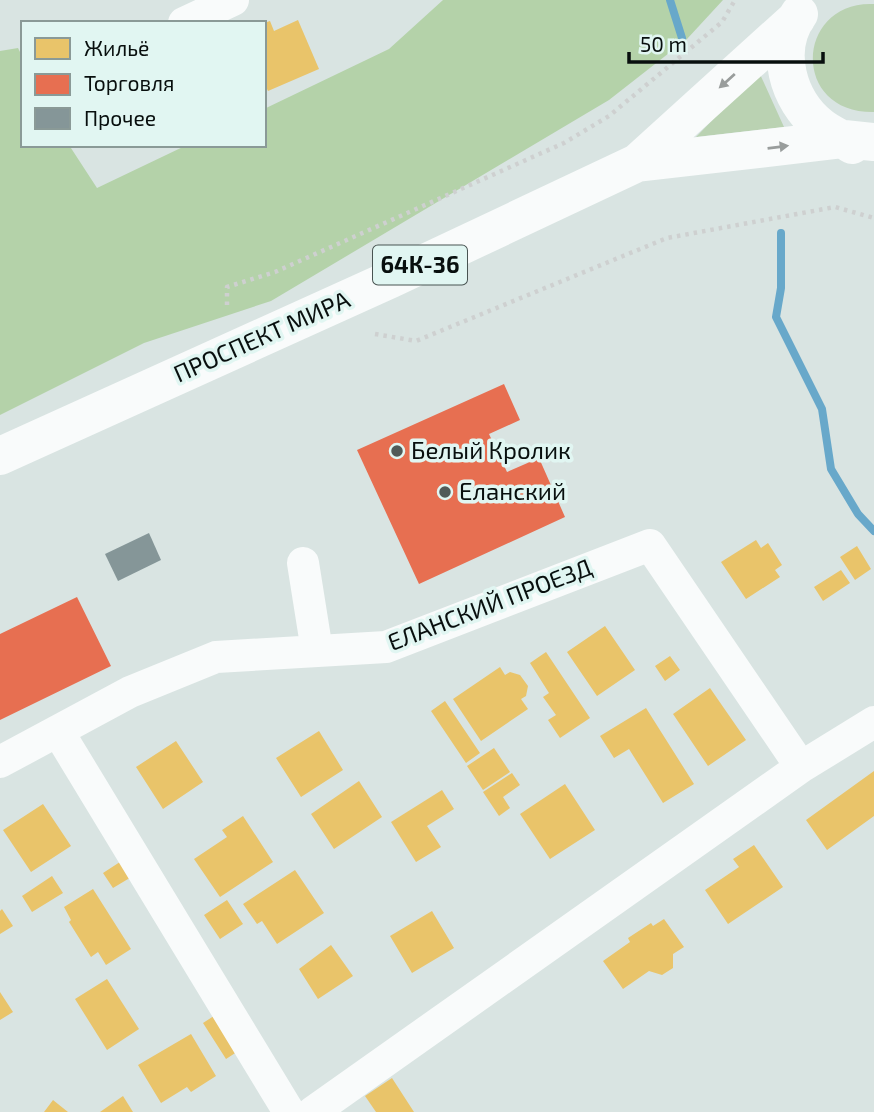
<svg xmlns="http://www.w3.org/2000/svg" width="874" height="1112" viewBox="0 0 874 1112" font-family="'Exo 2',sans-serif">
  <rect width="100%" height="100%" fill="#d9e4e2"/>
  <!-- green -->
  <path fill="#bad2b2" d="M874,4V112C789,113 796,0 874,4Z
    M759,72L784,127L696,137Z"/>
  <!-- forest -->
  <path fill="#b4d2a9" d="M443,0H723L687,39L609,100L271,301L144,343L0,415V51L18,48L23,58V145H69L97,188L187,145H264V109L389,49Z"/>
  <!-- homes -->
  <path fill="#e9c46a" d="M298,20L319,69L268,91L264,83V23L270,21L274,31Z
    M756,540L761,548L768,543L782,565L775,570L780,577L746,599L721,562Z
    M857,546L871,569L855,580L840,557Z
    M841,570L850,583L823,601L814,587Z
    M605,626L635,670L597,696L567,652Z
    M546,652L590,718L560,738L548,720L556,715L543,697L549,693L530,663Z
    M670,656L680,670L665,681L655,666Z
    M500,667L505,675L510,672L520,675L528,686L526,696L521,699L528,709L481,741L453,699Z
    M710,688L746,740L708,766L673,714Z
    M445,701L480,753L466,763L431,711Z
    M646,708L694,784L663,803L629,749L614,758L600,736Z
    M319,731L343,770L301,797L276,758Z
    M176,741L203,782L163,809L136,767Z
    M494,748L510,772L483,790L467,766Z
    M874,771V816L827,850L806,820Z
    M512,773L520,785L503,797L510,808L499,816L483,792Z
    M359,781L382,817L334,849L311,814Z
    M565,784L595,830L550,859L520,814Z
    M442,790L454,809L427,826L441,847L416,862L391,822Z
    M43,804L71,846L31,872L3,830Z
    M243,816L273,862L220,897L194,859L227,837L222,830Z
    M754,845L783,887L728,924L705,890L739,867L733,859Z
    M123,860L133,876L113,888L103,873Z
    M295,870L324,913L277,944L262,921L257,924L243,904Z
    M52,876L63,893L32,912L22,896Z
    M93,889L131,949L106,965L98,952L91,957L69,922L71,920L64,907Z
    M227,900L243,924L220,939L204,915Z
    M2,909L13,926L0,934V911Z
    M432,911L454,948L412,973L390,936Z
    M664,919L684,947L673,954V968L662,975L649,971L623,989L603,961L630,942L628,938L651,923L653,926Z
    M331,945L353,976L318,999L299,969Z
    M107,979L139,1029L107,1050L75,999Z
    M0,992L13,1012L0,1020Z
    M220,1012L243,1048L226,1059L203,1023Z
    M191,1034L216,1076L191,1092L187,1087L161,1103L138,1065Z
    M392,1078L414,1112H376L365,1096Z
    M123,1096L133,1112H100Z
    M53,1100L68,1112H44Z"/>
  <!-- shops -->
  <path fill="#e76f51" d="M504,384L520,420L489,434L507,472L539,458L565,517L419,584L357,450Z
    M77,597L111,666L0,720V634Z"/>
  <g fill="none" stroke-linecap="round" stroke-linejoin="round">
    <!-- stream -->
    <path stroke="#68a8ca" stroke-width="8" d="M670,0L682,38
      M781,233V288L776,317L822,409L831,469L858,514L874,531"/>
  </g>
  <!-- building -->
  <path fill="#859698" d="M149,533L161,560L118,581L105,554Z"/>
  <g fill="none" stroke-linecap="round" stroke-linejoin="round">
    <!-- path -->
    <path stroke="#ced0d0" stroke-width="4.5" stroke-dasharray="3.5 5" stroke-linecap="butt" d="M227,305V287L275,272L564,143L609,116L722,22L735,0
      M375,334L416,341L667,238L835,207L874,218"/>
    <!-- minor -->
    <path stroke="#f9fbfb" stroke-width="32" d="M184,23L233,0
      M303,563L317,651
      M59,733L289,1112
      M0,762L130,692L216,657L386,647L650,545L801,767
      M313,1112L801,767L874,722"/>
    <!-- major -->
    <path stroke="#f9fbfb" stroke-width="38" d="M799,14C773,50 788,100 820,126C829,134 842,138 852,145
      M637,163L844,139L874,142
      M0,456L391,279L637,163L796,19"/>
  </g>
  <!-- one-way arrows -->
  <defs><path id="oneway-solid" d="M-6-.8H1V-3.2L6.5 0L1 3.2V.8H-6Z" transform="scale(1.75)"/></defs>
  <g fill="#999d9c">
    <use href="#oneway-solid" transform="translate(727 81) rotate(138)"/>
    <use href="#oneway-solid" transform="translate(778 147) rotate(-7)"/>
  </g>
  <!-- markers -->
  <g fill="#515a58" stroke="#e1f6f2" stroke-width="2.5">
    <circle cx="397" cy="451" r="7"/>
    <circle cx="445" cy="492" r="7"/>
  </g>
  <g text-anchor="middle" stroke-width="7" stroke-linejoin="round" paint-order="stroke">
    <!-- shield labels -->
    <rect fill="#e1f6f2" stroke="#495452" stroke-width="2" x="373" y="245.5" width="94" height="39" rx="5"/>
    <g font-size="23" font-weight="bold" fill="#080f0e">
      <text x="420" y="273">64К-36</text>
    </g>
    <!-- street labels -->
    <g font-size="24" fill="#080f0e" stroke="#e1f6f2">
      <text transform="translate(262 337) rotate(-24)" y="8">ПРОСПЕКТ МИРА</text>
      <text transform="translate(490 605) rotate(-21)" y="8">ЕЛАНСКИЙ ПРОЕЗД</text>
    </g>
    <!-- poi labels -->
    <g font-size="24" fill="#080f0e" stroke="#e1f6f2" text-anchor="start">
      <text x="411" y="459">Белый Кролик</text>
      <text x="459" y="500">Еланский</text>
    </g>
  </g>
  <!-- legend -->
  <rect x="21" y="21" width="245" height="126" fill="#e1f6f2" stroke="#8a9a97" stroke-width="2"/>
  <rect x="35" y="38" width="35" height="21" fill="#e9c46a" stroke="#8a9a97" stroke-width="2"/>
  <text x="84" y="56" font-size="21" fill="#080f0e">Жильё</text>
  <rect x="35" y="74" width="35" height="21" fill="#e76f51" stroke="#8a9a97" stroke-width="2"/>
  <text x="84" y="91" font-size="21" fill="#080f0e">Торговля</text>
  <rect x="35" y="108" width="35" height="21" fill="#859698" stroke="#8a9a97" stroke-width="2"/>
  <text x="84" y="126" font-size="21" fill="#080f0e">Прочее</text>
  <!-- scale -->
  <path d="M629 52v10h194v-10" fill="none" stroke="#080f0e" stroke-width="3.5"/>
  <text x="640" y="52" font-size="21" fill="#080f0e" stroke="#e1f6f2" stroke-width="5" paint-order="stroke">50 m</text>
</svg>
